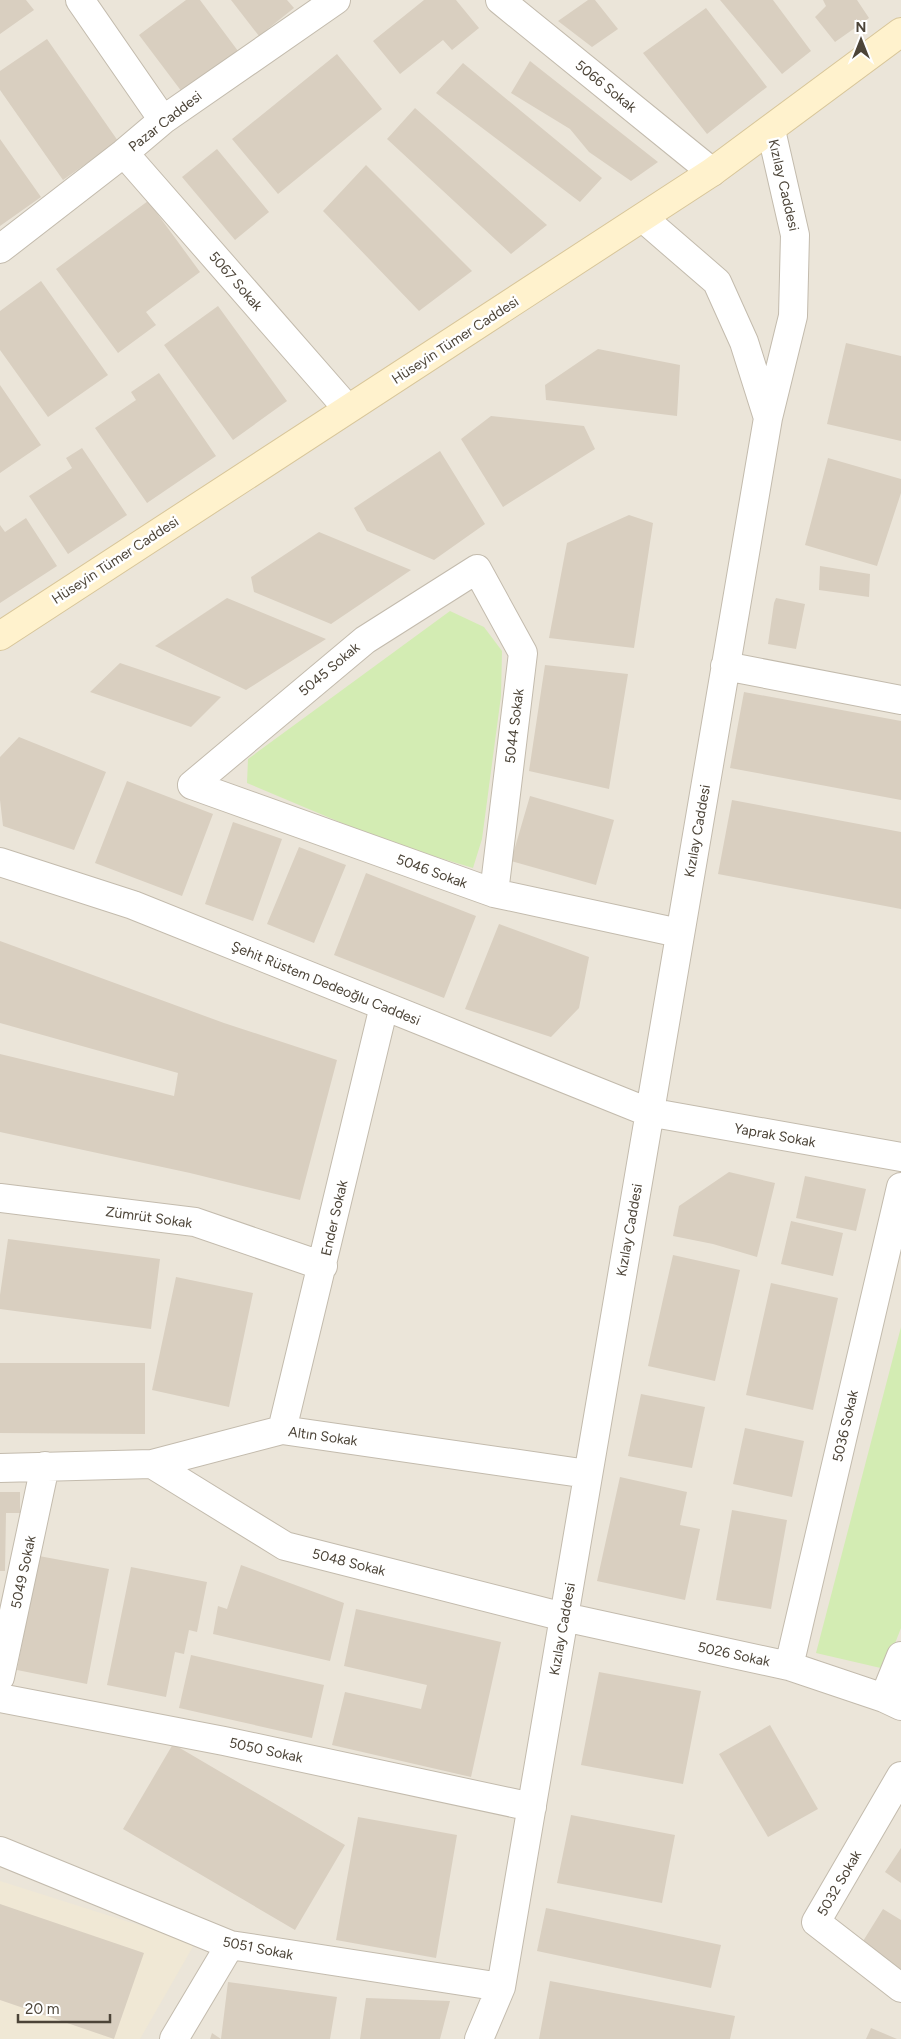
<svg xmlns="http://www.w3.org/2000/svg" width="901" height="2039" viewBox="0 0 901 2039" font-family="Figtree,sans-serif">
  <rect width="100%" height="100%" fill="#f6f3ec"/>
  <!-- residential -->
  <path fill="#ebe5d9" d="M0,0H901V2039H0Z"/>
  <!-- education -->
  <path fill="#f0e8d5" d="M0,1881L195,1943L140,2039H0Z"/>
  <!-- green -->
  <path fill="#d3ecb3" d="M450,611L484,627L502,651L501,696L482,839L473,868L387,842L247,783L248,759Z
    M901,1327V1628L885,1669L816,1653Z"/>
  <!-- building -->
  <path fill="#d9cfc0" d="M0,0H26L34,10L0,34Z
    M186,0H200L238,51L182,92L139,35Z
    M231,0H287L294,8L259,36Z
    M424,0H456L479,28L452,50L443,40L400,74L373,41Z
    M588,0H595L618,29L592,47L558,21Z
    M720,0H773L811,51L782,74Z
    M823,0H857L869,18L835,42L815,17L826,6Z
    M706,8L767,87L707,134L643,53Z
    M47,39L118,141L63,180L0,90V71Z
    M337,54L382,109L278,194L232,139Z
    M530,61L658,162L631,181L589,152L570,129L511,93Z
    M463,63L602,178L580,202L436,93Z
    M415,108L547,225L511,254L387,139Z
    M0,139L41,197L0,226Z
    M217,149L269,212L235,240L182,177Z
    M366,165L472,271L419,311L323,211Z
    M148,201L200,272L146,312L156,325L118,353L56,269Z
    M41,281L108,375L48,417L0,350V311Z
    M218,306L287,401L233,440L164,345Z
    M846,343L901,356V441L827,424Z
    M598,349L680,365L677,416L546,400L545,385Z
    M159,373L216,456L147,503L95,428L136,400L131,392Z
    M0,385L41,445L0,473Z
    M491,416L584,426L595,449L503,507L461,439Z
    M82,448L127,515L68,554L29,496L72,468L66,458Z
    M440,451L485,524L434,560L367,531L354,508Z
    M828,458L901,479V493L877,566L805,545Z
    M629,515L653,523L634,648L549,638L567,543Z
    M26,518L57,566L0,603V525L5,532Z
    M319,532L411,570L331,624L254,592L251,577Z
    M820,566L870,574L869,597L819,590Z
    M227,598L326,639L246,690L155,646Z
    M776,598L805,604L796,649L768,644L774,603Z
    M120,663L221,697L191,727L90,692Z
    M545,665L628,674L609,789L529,771Z
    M744,692L901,721V800L730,768Z
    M19,737L106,772L74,850L3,826L0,800V757Z
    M127,781L213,814L182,896L95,863Z
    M530,796L614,820L596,885L511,861Z
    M732,800L901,832V909L718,874Z
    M233,822L282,839L253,921L205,904Z
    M299,847L346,865L314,943L267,924Z
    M366,873L476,916L444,998L334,955Z
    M499,924L589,957L579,1008L551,1037L465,1009Z
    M0,941L224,1023L337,1060L300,1200L190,1173L0,1132V1054L174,1096L178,1073L0,1023Z
    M729,1172L775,1183L757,1257L713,1244L673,1236L679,1206Z
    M805,1176L866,1189L856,1231L796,1218Z
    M791,1221L843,1233L833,1276L781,1264Z
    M8,1239L160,1259L151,1329L0,1309V1295Z
    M673,1255L740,1270L715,1381L648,1366Z
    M176,1277L253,1293L229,1407L152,1390Z
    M771,1283L838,1298L813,1410L746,1395Z
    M0,1363H145V1434L0,1433Z
    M641,1394L705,1407L692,1468L628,1456Z
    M745,1428L804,1441L792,1497L733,1484Z
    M620,1477L687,1492L680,1525L700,1529L685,1600L597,1581Z
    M0,1492H20V1513H6L5,1571H0Z
    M732,1510L787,1520L771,1609L716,1600Z
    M39,1556L109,1569L87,1684L17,1670Z
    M241,1565L344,1603L330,1661L213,1634L218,1606L227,1609Z
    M131,1567L207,1582L197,1632L189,1630L184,1654L175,1652L166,1697L107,1685Z
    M356,1609L501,1642L471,1777L332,1745L345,1692L421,1709L427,1685L344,1666Z
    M191,1655L324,1685L312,1738L179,1708Z
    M599,1672L701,1691L683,1784L581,1765Z
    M770,1725L818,1809L768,1837L719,1754Z
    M173,1744L345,1845L295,1930L123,1829Z
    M571,1815L675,1835L662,1903L557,1883Z
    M358,1817L457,1835L436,1958L336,1940Z
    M901,1848V1883L885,1872Z
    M0,1904L144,1953L114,2039L0,2000Z
    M546,1908L721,1945L711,1988L537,1951Z
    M883,1909L901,1920V1972L860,1946Z
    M550,1981L735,2016L730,2039H539Z
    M228,1982L337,1997L330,2039H210L212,2033L221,2039Z
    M366,1998L450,2001L440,2039H360Z
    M871,2028L897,2039H866Z"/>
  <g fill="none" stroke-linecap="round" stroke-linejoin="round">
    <!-- minor casing -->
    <g stroke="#c3bbad" stroke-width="30">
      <path id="minor" d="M80,0L163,120
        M500,0L712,172
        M124,153L347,408
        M643,218L717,282L744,342L768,418
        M0,249L124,153L163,120L336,0
        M725,666L901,700
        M192,785L365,640L477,569L523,653L494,893
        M192,785L494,893L679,933
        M0,862L133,905L648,1112L901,1157
        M0,1198L195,1222L323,1266
        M282,1430L384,1006
        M152,1464L285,1546L564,1617L789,1666L884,1698L901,1706
        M0,1468L152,1464L282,1430L588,1474
        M789,1666L901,1187
        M0,1677L45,1466
        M0,1698L224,1741L532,1807
        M884,1698L901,1656
        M901,1776L816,1922L901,1988
        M0,1851L230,1945L501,1987
        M174,2039L230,1945
        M479,2039L501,1987L768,418L793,316L795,235L771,130"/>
    </g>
    <!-- secondary casing -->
    <g stroke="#d8c69a" stroke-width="30">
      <path id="secondary" d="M0,636L712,172L901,32"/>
    </g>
    <!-- minor -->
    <use href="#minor" stroke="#fff" stroke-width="28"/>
    <!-- secondary -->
    <use href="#secondary" stroke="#fff2cd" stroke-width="28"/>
  </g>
  <g text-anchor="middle" stroke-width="5" stroke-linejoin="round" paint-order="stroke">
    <!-- street labels -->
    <g font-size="14" fill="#4c4438" stroke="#fff">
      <text transform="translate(606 86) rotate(39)" y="5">5066 Sokak</text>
      <text transform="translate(165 121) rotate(-38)" y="5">Pazar Caddesi</text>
      <text transform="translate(784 185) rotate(77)" y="5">Kızılay Caddesi</text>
      <text transform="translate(236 281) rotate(49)" y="5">5067 Sokak</text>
      <text transform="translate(455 340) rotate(-33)" y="5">Hüseyin Tümer Caddesi</text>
      <text transform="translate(115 560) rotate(-33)" y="5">Hüseyin Tümer Caddesi</text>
      <text transform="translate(329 669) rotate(-40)" y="5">5045 Sokak</text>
      <text transform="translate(514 726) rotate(-83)" y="5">5044 Sokak</text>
      <text transform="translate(697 831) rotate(-80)" y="5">Kızılay Caddesi</text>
      <text transform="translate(432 871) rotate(20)" y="5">5046 Sokak</text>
      <text transform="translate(326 983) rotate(22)" y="5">Şehit Rüstem Dedeoğlu Caddesi</text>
      <text transform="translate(775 1135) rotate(10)" y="5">Yaprak Sokak</text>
      <text transform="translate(149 1217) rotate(8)" y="5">Zümrüt Sokak</text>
      <text transform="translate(334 1218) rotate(-77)" y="5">Ender Sokak</text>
      <text transform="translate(629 1230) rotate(-80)" y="5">Kızılay Caddesi</text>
      <text transform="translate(845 1426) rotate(-77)" y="5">5036 Sokak</text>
      <text transform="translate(323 1436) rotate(8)" y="5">Altın Sokak</text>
      <text transform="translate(349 1562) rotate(14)" y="5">5048 Sokak</text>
      <text transform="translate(23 1572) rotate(-78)" y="5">5049 Sokak</text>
      <text transform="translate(562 1629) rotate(-80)" y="5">Kızılay Caddesi</text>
      <text transform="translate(734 1654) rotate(12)" y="5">5026 Sokak</text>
      <text transform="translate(266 1750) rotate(12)" y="5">5050 Sokak</text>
      <text transform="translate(839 1883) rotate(-60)" y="5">5032 Sokak</text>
      <text transform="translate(258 1948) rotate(11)" y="5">5051 Sokak</text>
    </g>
  </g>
  <!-- north arrow -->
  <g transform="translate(861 40)" stroke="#ffffff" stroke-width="4" paint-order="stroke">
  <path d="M0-4L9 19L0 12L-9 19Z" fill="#4c4438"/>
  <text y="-8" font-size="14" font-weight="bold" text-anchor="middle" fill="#4c4438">N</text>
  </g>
  <!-- scale -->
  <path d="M18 2014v8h92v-8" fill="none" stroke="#4c4438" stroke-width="2.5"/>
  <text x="25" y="2014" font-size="15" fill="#4c4438" stroke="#ffffff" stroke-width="4" paint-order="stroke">20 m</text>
</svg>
